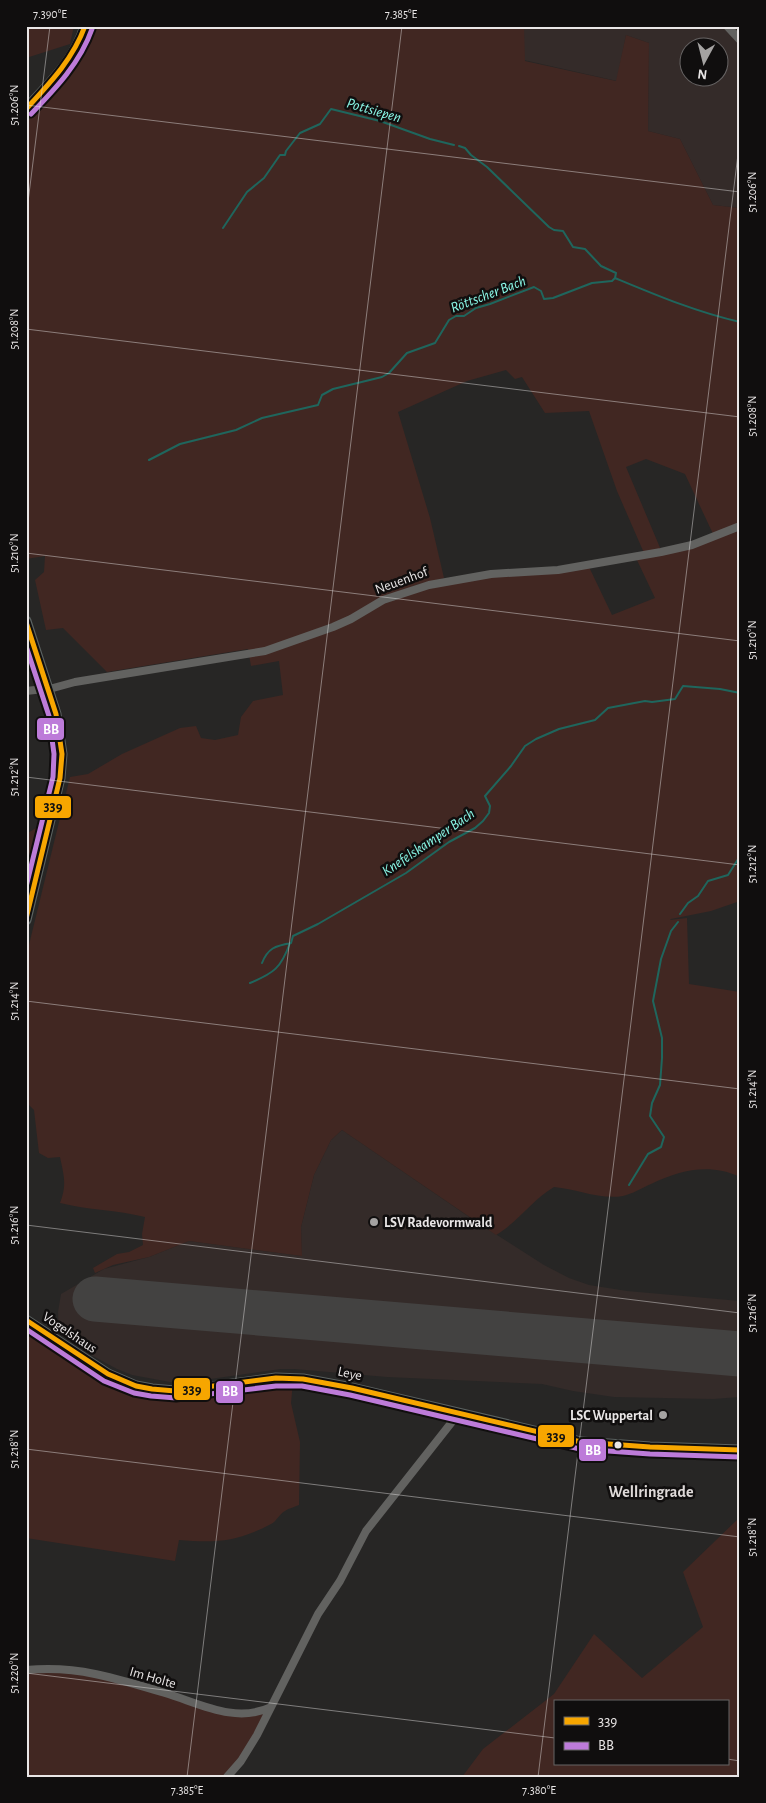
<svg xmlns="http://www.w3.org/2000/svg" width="766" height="1803" viewBox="0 0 766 1803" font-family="'Alegreya Sans',sans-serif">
  <rect width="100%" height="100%" fill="#272625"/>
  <!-- built -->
  <path fill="#342b29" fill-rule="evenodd" d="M524,26H740V208L713,205L680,139L648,131L649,43L626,35L617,81L524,60ZM688,48H718V78H688Z
    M342,1130L475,1221L544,1265L569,1278L589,1285L627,1291L740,1301V1397L713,1399L614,1397L573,1391L542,1384L387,1377L294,1369H281L189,1382H170L132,1375L117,1369L93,1356L59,1333L58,1312L61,1294L104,1269L149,1257L189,1241L302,1256L301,1227L314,1175L331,1140Z"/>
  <!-- green -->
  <path fill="#412722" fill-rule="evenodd" d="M26,26H74L70,44L26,58Z
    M95,26H524L525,61L616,81L626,35L649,43L648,131L680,139L713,205L740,208V524L714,536L685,474L646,459L626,467L661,550L644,553L617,491L589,411L545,413L522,377L515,379L506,370L467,381L398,412L430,518L444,578L416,585L384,598L386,603C420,590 454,581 490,577C523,573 556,573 589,567L612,615L655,598L636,558L693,546L740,527V901L711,911L671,919L670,920L687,918L689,984L740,992V1177C709,1163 681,1170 651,1184C642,1188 632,1194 623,1196C600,1200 577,1189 554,1187C532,1200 518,1222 496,1235L342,1130L331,1140L314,1175L301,1227L302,1256L189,1241L149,1257L113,1265L95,1273L93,1268L117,1254L129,1252L143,1245L142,1234L145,1217C117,1210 88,1210 60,1203C67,1185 64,1176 60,1157L48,1158L39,1153L34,1110L26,1102V957L70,777L88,774L122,754L180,728L196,726L201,738L215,740L238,735L241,717L253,701L283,695L279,661L251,666L248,649L107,672L63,628L46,630L35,580L44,572L45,556L26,559V186L28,183L26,181V123C52,93 86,66 95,26Z
    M43,824L26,894V834Z
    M26,1327L102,1377L138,1390L293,1382L291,1403L300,1442L299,1505C295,1507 289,1508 285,1511C279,1514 277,1521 271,1524C237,1542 216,1543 179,1540L175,1561L26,1538Z
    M740,1517V1777H462L483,1749L554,1694L594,1634L642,1678L703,1627L683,1572ZM555,1702H727V1764H555Z
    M26,1671L84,1673L209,1709L267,1711L262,1724L226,1777H26Z"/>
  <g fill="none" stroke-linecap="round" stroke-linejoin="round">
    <!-- stream -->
    <path stroke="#1f665d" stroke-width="2" d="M459,146L465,148L471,155L487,167L549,227L554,230L563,231L573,247L585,249L601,266L616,273L615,278
      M223,228L247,192L264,178L280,155H285L286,151L300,133L320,124L331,109L380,121L430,139L454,145
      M615,278C656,295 696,312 740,322
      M149,460L180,444L236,430L262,418L318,405L322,395L333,389L382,377L389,373L407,353L435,343L449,320L456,316H464L476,308L490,304L534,287L541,291L544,299L553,298L592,283L612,281L615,278
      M680,914L688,903L698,896L708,881L728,875L740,856
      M262,963C268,948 275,946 291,943L293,936L318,924L406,873L449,842L475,828L483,821L489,813L490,806L485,796L511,766L525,746L536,739L559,729L595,720L608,708L645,701L652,702L675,699L683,686L720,689L740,693
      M250,983C274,973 281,968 290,943
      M629,1185L648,1154L661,1147L664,1137L650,1116L652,1103L660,1085L662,1058V1038L653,1001L661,959L671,931L678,922
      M737,1777L740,1771"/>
    <!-- runway -->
    <path stroke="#434241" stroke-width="45" d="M95,1299L740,1354"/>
    <!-- minor -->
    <path stroke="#626260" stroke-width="8" d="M727,26L740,40
      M26,691L53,688L75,682L265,651L333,627L351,619L383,600L429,585L491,574L558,570L661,552L692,545L740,526
      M26,1670C49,1668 72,1669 95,1674C118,1679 142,1686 165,1693C199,1703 235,1724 271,1707
      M227,1777L241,1761L257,1735L318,1614L340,1581L366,1531L459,1413"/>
    <!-- primary -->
    <path stroke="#5b6260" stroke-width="11" d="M26,109C49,84 75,60 85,26
      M26,621L56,714L62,754L60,778L26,920
      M26,1320L108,1374L136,1386L152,1389L175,1391L197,1389L276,1378L303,1379L352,1388L581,1442L650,1447L740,1450"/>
    <!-- bus-1 casing -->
    <g stroke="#100e0e" stroke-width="9">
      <path id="bus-1" d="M26,109C50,83 73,59 85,26
        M26,622L56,714L62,754L60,778L26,919
        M26,1320L108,1374L136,1386L152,1389L175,1391L276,1378L303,1379L352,1388L581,1442L650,1447L740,1450"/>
    </g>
    <!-- bus-2 casing -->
    <g stroke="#100e0e" stroke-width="9">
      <path id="bus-2" d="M31,114C56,88 80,63 92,29
        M26,646L49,716L54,754L53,777L26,887
        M26,1329L104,1381L134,1393L151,1396L176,1398L276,1386H302L350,1395L580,1449L650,1454L740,1457"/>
    </g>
    <!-- bus-1 -->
    <use href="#bus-1" stroke="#f7a600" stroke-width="5"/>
    <!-- bus-2 -->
    <use href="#bus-2" stroke="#bd7bd9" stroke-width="5"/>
  </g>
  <!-- ticks -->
  <path fill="none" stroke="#e9e6e6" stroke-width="1" stroke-opacity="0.45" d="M26,105L740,192M26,218L50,26M26,329L740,417M26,553L740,641M26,777L740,865M26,1001L740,1089M26,1225L740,1313M26,1449L740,1537M26,1673L555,1738M727,1759L740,1761M187,1777L402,26M538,1777L740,138"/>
  <!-- markers -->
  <g fill="#a5a3a2" stroke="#100e0e" stroke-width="2">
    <circle cx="374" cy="1222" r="5"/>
    <circle cx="663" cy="1415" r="5"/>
  </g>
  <circle fill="#e9e6e6" stroke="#100e0e" stroke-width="2" cx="618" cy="1445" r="4.5"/>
  <g text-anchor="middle" stroke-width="5" stroke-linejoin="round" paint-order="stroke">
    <!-- street labels -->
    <g font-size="14" fill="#e9e6e6" stroke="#100e0e">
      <text transform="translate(401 580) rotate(-20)" y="5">Neuenhof</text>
      <text transform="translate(70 1332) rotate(34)" y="5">Vogelshaus</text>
      <text transform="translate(350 1373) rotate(12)" y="5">Leye</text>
      <text transform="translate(153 1677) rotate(16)" y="5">Im Holte</text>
    </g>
    <!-- poi labels -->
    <g font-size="14" font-weight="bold" fill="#e9e6e6" stroke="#100e0e" text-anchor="start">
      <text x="384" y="1227">LSV Radevormwald</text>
      <text x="653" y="1420" text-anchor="end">LSC Wuppertal</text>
    </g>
    <!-- water labels -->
    <g font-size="15" font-style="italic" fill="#8bf9e8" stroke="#100e0e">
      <text transform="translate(374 110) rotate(16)" y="5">Pottsiepen</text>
      <text transform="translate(488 294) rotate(-21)" y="5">Röttscher Bach</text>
      <text transform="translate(428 842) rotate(-34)" y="5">Knefelskamper Bach</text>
    </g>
    <!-- quarter labels -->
    <g font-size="16" font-weight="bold" fill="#ded9d8" stroke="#100e0e">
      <text x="651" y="1497">Wellringrade</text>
    </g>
  </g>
  <g stroke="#100e0e" stroke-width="2">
    <rect x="36" y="717" width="29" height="24" rx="5" fill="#bd7bd9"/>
    <rect x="34" y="795" width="38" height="24" rx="5" fill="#f7a600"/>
    <rect x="173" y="1377" width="38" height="24" rx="5" fill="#f7a600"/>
    <rect x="215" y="1380" width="29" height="24" rx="5" fill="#bd7bd9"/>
    <rect x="537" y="1424" width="38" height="24" rx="5" fill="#f7a600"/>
    <rect x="578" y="1438" width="29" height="24" rx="5" fill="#bd7bd9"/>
  </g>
  <g font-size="14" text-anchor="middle" font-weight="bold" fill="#fff">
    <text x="51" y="734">BB</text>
    <text x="230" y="1396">BB</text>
    <text x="593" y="1455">BB</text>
  </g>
  <g font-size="14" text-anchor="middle" font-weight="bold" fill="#111">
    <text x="53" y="811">339</text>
    <text x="192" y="1394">339</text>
    <text x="556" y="1441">339</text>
  </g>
  <!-- border -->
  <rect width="766" height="1803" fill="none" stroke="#100e0e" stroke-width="55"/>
  <!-- legend -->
  <rect x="554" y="1700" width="175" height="65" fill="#100e0e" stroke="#676464"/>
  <rect x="564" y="1717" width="25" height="8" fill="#f7a600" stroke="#676464"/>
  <text x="598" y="1726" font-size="15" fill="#e9e6e6">339</text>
  <rect x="564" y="1742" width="25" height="8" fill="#bd7bd9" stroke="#676464"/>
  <text x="598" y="1750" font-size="15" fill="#e9e6e6">BB</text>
  <!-- north arrow -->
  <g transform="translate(704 62) rotate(187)"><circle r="24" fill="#100e0e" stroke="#676464"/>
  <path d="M0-4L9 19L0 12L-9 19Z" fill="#a5a3a2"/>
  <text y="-8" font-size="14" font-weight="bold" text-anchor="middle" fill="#e9e6e6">N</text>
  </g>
  <rect x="28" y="28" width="710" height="1748" fill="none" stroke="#e9e6e6" stroke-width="2"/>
  <g font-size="12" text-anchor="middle" fill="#e9e6e6">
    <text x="50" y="18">7.390°E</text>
    <text x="401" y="18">7.385°E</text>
    <text transform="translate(14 105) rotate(-90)" y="4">51.206°N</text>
    <text transform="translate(752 192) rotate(-90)" y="4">51.206°N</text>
    <text transform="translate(14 329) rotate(-90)" y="4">51.208°N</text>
    <text transform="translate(752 416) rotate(-90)" y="4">51.208°N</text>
    <text transform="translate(14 553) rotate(-90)" y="4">51.210°N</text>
    <text transform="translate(752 640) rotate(-90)" y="4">51.210°N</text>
    <text transform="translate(14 777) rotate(-90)" y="4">51.212°N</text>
    <text transform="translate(752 864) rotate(-90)" y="4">51.212°N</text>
    <text transform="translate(14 1001) rotate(-90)" y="4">51.214°N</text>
    <text transform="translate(752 1089) rotate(-90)" y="4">51.214°N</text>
    <text transform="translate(14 1225) rotate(-90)" y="4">51.216°N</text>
    <text transform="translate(752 1313) rotate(-90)" y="4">51.216°N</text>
    <text transform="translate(14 1449) rotate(-90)" y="4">51.218°N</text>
    <text transform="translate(752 1537) rotate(-90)" y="4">51.218°N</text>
    <text transform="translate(14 1673) rotate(-90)" y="4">51.220°N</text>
    <text x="187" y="1794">7.385°E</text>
    <text x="539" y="1794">7.380°E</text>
  </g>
</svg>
